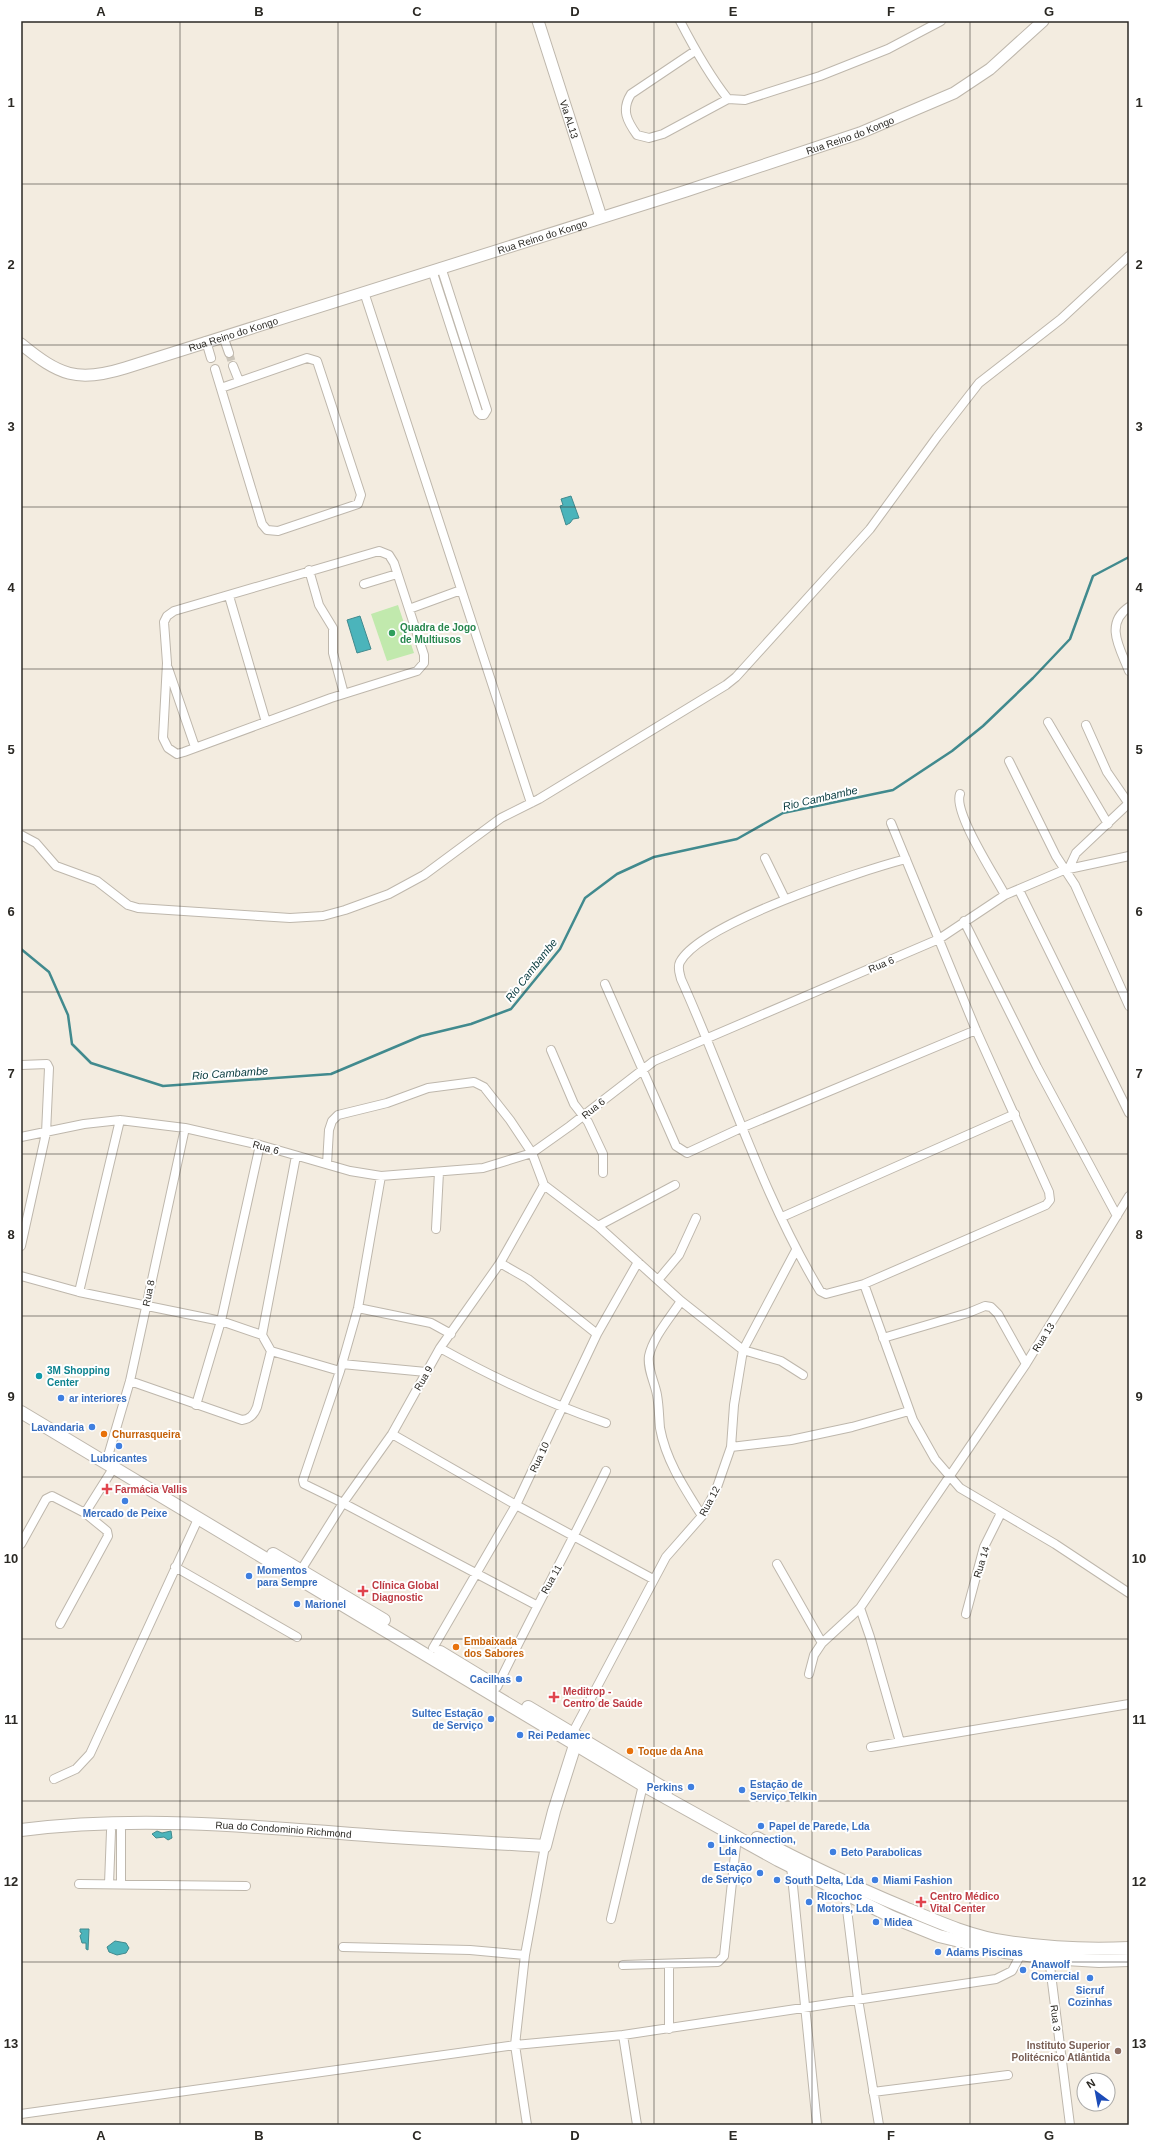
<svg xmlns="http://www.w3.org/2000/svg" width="1150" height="2146" viewBox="0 0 1150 2146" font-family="Helvetica,sans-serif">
  <rect width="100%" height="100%" fill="#f3ece0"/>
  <!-- green -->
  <path fill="#c1e9ad" d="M398,605L414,653L387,661L371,614Z"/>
  <!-- water -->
  <path fill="#4bb4bb" stroke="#418a8e" d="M571,496L579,518L573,519L570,523L566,525L560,506L563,505L561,499Z
    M360,616L371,649L357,653L347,620Z
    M157,1831L162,1833L171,1831L172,1838L168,1840L164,1837L156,1838L152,1834Z
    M80,1929H89L88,1950L86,1949V1943H82L80,1936L82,1933L80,1932Z
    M115,1941L126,1943L129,1948L126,1953L117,1955L109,1952L107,1947Z"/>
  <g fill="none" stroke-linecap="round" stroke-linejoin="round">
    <!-- stream -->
    <path stroke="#418a8e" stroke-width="2.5" d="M21,949L49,972L68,1015L72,1044L91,1063L163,1086L331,1074L421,1036L471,1024L511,1009L560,949L585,898L617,874L654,857L737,839L783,813L893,790L952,751L983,726L1033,678L1070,639L1093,576L1129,557"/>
    <!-- minor-tunnel -->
    <path stroke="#cbc5ba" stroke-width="8" stroke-dasharray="8 4" stroke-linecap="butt" d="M229,353L233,366"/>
    <!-- minor casing -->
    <g stroke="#beb7ac" stroke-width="10">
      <path id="minor" d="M680,21C694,48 709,75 728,99L745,100L820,76L888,49L941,21
        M695,51L631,94C621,110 627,121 637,135L649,138L663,134L728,99
        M432,270L478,412L481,415H484L487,410L441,267
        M364,292L531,803
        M223,336L229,353
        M206,341L211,358
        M233,366L239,381
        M215,369L262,524L267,530L278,531L358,504L361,495L317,361L307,358L221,388
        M379,551L389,555L394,563L424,655V663L417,671L331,698L184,752L177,754L168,748L163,738L167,663L164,622L167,616L174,611Z
        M309,570L319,605L333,628V653L344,694
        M364,584L397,574
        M229,596L266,722
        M1129,607C1104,624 1120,648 1129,671
        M409,609L461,590
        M168,668L195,747
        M1048,722L1108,824
        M1086,725L1107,772L1129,804
        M1009,761L1056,856L1075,885L1129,1006
        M960,794C953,812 995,876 1005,895
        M891,823L976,1030L1049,1192L1050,1200L1046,1205L864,1284L826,1294L820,1291C761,1193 728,1083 681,979C680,974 677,968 680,962C701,923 860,871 906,859
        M21,835L36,843L56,866L97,881L128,905L138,908L290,918L323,916L345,910L389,894L424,875L501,818L539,799L726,685L736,677L870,529L937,437L979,383L1061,319L1129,256
        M765,858L785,899
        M1069,868L1076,853L1129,803
        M1019,890L1129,1113
        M964,921L1037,1067L1117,1216
        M605,984L676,1146L687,1153L741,1128L976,1030
        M551,1050L574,1104L588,1122L603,1154V1173
        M21,1065L47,1064L49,1068L46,1133L21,1246
        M21,1137L84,1124L120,1120L185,1128L260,1145L350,1171L381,1176L483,1168L532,1153L570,1126L654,1061L939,939L1005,895L1064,870L1129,856
        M296,1156L262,1335L271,1351L340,1371
        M327,1164L329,1130L332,1121L338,1115L387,1103L428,1088L474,1082L484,1087L510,1120L532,1153L544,1185L598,1226L681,1301L743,1350L781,1361L803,1375
        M381,1176L358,1308L340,1371L303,1480L304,1484L343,1503L536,1605
        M782,1217L1015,1114
        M598,1226L675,1185
        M436,1229L439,1172
        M500,1263L528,1279L597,1334
        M21,1276L79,1292L221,1321L262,1335
        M658,1280L679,1255L696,1218
        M864,1284L913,1420L935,1459L960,1488L1055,1544L1129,1593
        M79,1292L120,1120
        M681,1301C670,1318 653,1337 649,1356C647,1369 655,1383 657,1395C659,1406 659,1417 660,1428C666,1461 685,1489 702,1516
        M358,1308L431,1323L451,1334
        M883,1338L968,1313L985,1306L991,1307L998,1314L1026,1364
        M440,1348C494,1378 547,1403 606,1423
        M342,1364L426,1372
        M130,1381L242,1420C250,1419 254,1415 257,1407L271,1351
        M196,1405L221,1321L260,1145
        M392,1434L516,1505L653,1579
        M731,1447L791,1440L852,1427L909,1411
        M108,1456L130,1381L185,1128
        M85,1513L114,1467
        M21,1544L46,1499L52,1496L85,1513L107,1531L108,1536L60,1624
        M777,1564L822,1643
        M175,1567L297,1637
        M301,1570L343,1503L392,1434L440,1348L500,1263L544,1185
        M860,1608L870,1637L900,1742
        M966,1614L984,1547L1001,1513
        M433,1648L516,1505L597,1334L638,1262
        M809,1674L814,1655L822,1643L860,1608L1026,1364L1129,1196
        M497,1687C532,1614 571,1544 606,1471
        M573,1732L666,1557L702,1516L716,1490L731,1447L734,1405L743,1350L796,1250
        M871,1747L1129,1704
        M54,1779L76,1769L90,1754L198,1519
        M791,1866L817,2125
        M79,1884L246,1886
        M109,1884L111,1831
        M121,1884V1830
        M845,1893L858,1999L879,2125
        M611,1919L643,1785
        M343,1947L470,1950L525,1955
        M1049,1958L1070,2125
        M623,1965L718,1962L724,1956L737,1836
        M669,2029V1965
        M623,2035L637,2125
        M873,2092L1008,2075
        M21,2114L515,2045L623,2035L996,1979L1012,1971L1021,1954
        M527,2125L515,2045L525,1955L545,1846"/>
    </g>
    <!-- tertiary casing -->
    <g stroke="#beb7ac" stroke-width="13">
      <g id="tertiary">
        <path id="s1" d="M538,21L601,217"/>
        <path id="s2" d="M21,344C59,375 77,383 125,368L686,191L860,133L954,93L990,69L1043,21"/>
      </g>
    </g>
    <!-- secondary casing -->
    <g stroke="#beb7ac" stroke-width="14">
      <g id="secondary">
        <path d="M21,1412L643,1785L778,1860L892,1917L939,1936L1005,1952L1049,1958L1099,1961L1129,1960"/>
        <path d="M273,1554L384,1620"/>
        <path d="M440,1652L491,1683"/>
        <path d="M528,1707L667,1790"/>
        <path id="s3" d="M21,1830C131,1816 242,1825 352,1834C416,1839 481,1842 545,1846L554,1811L575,1745"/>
        <path d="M757,1838C805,1864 855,1887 905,1908C938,1922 972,1937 1008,1942C1048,1948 1089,1950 1129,1948"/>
      </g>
    </g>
    <!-- minor -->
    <use href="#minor" stroke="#fff" stroke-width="8"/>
    <!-- tertiary -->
    <use href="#tertiary" stroke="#fff" stroke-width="11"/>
    <!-- secondary -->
    <use href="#secondary" stroke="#fff" stroke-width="12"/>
  </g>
  <!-- grid -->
  <path fill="none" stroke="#2b2924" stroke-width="1" stroke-opacity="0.55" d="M180,21V2125M338,21V2125M496,21V2125M654,21V2125M812,21V2125M970,21V2125M21,184H1129M21,345H1129M21,507H1129M21,669H1129M21,830H1129M21,992H1129M21,1154H1129M21,1316H1129M21,1477H1129M21,1639H1129M21,1801H1129M21,1962H1129"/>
  <!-- markers -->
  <circle fill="#2e9e5b" stroke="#fff" stroke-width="1.5" cx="392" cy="633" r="4"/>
  <circle fill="#0f9aa8" stroke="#fff" stroke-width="1.5" cx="39" cy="1376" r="4"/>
  <g fill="#3f7fe0" stroke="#fff" stroke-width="1.5">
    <circle cx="61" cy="1398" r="4"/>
    <circle cx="92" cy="1427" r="4"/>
    <circle cx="119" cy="1446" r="4"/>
    <circle cx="125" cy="1501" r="4"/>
    <circle cx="249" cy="1576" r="4"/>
    <circle cx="297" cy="1604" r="4"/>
    <circle cx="519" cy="1679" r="4"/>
    <circle cx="491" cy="1719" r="4"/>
    <circle cx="520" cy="1735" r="4"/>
    <circle cx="691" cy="1787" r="4"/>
    <circle cx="742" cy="1790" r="4"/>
    <circle cx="761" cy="1826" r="4"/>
    <circle cx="711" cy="1845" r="4"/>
    <circle cx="833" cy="1852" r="4"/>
    <circle cx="760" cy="1873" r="4"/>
    <circle cx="777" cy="1880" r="4"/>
    <circle cx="875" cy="1880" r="4"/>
    <circle cx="809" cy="1902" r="4"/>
    <circle cx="876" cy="1922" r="4"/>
    <circle cx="938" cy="1952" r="4"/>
    <circle cx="1023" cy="1970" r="4"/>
    <circle cx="1090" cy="1978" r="4"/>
  </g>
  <g fill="#e8710a" stroke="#fff" stroke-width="1.5">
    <circle cx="104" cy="1434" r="4"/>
    <circle cx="456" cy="1647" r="4"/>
    <circle cx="630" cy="1751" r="4"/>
  </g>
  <g fill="#e0444e" stroke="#fff" stroke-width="1.5">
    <path d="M105 1483h4v4h4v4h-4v4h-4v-4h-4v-4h4z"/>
    <path d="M361 1585h4v4h4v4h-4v4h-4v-4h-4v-4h4z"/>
    <path d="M552 1691h4v4h4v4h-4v4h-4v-4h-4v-4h4z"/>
    <path d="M919 1896h4v4h4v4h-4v4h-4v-4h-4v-4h4z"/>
  </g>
  <circle fill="#8d6e63" stroke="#fff" stroke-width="1.5" cx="1118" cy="2051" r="4"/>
  <g text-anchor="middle" stroke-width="4" stroke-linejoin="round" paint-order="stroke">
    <!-- street labels -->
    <g font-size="10" fill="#2b2924" stroke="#fff">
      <text dy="4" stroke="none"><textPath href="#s1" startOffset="103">Via AL13</textPath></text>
      <text dy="4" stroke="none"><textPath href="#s2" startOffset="875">Rua Reino do Kongo</textPath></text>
      <text dy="4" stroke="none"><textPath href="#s2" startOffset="551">Rua Reino do Kongo</textPath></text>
      <text dy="4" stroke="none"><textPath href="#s2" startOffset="227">Rua Reino do Kongo</textPath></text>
      <text transform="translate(881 964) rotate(-23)" y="4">Rua 6</text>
      <text transform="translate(593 1108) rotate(-39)" y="4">Rua 6</text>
      <text transform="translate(266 1147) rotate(16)" y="4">Rua 6</text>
      <text transform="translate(148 1293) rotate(-78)" y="4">Rua 8</text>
      <text transform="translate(1043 1337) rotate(-58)" y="4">Rua 13</text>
      <text transform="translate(423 1378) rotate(-60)" y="4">Rua 9</text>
      <text transform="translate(539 1457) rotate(-65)" y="4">Rua 10</text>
      <text transform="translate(709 1501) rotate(-62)" y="4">Rua 12</text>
      <text transform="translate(981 1562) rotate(-73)" y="4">Rua 14</text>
      <text transform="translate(551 1579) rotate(-61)" y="4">Rua 11</text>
      <text dy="4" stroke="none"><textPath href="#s3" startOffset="263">Rua do Condominio Richmond</textPath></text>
      <text transform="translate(1056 2018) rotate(83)" y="4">Rua 3</text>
    </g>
    <!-- leisure labels -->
    <g font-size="10" font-weight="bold" fill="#27864d" stroke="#fff" text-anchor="start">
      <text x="400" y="631">Quadra de Jogo<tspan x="400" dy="12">de Multiusos</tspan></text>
    </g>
    <!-- culture labels -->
    <g font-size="10" font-weight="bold" fill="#0d838f" stroke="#fff" text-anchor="start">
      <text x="47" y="1374">3M Shopping<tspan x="47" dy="12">Center</tspan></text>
    </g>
    <!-- shop labels -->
    <g font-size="10" font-weight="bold" fill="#366cbe" stroke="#fff" text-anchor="start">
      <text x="69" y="1402">ar interiores</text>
      <text x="84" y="1431" text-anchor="end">Lavandaria</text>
      <text x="119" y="1462" text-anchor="middle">Lubricantes</text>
      <text x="125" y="1517" text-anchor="middle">Mercado de Peixe</text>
      <text x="257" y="1574">Momentos<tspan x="257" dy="12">para Sempre</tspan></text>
      <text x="305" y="1608">Marionel</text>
      <text x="511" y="1683" text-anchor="end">Cacilhas</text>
      <text x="483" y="1717" text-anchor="end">Sultec Estação<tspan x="483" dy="12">de Serviço</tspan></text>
      <text x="528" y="1739">Rei Pedamec</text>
      <text x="750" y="1788">Estação de<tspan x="750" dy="12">Serviço Telkin</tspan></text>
      <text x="683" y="1791" text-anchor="end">Perkins</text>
      <text x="769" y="1830">Papel de Parede, Lda</text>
      <text x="719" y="1843">Linkconnection,<tspan x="719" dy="12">Lda</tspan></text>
      <text x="841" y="1856">Beto Parabolicas</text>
      <text x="752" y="1871" text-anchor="end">Estação<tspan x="752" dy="12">de Serviço</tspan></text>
      <text x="785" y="1884">South Delta, Lda</text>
      <text x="883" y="1884">Miami Fashion</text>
      <text x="817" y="1900">RIcochoc<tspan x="817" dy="12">Motors, Lda</tspan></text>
      <text x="884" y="1926">Midea</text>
      <text x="946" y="1956">Adams Piscinas</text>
      <text x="1031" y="1968">Anawolf<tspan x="1031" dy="12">Comercial</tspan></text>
      <text x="1090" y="1994" text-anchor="middle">Sicruf<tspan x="1090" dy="12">Cozinhas</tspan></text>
    </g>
    <!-- food labels -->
    <g font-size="10" font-weight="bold" fill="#c56008" stroke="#fff" text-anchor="start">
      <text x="112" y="1438">Churrasqueira</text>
      <text x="464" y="1645">Embaixada<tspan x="464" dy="12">dos Sabores</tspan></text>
      <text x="638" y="1755">Toque da Ana</text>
    </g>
    <!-- health labels -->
    <g font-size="10" font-weight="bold" fill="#be3a42" stroke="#fff" text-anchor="start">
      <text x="115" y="1493">Farmácia Vallis</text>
      <text x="372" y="1589">Clínica Global<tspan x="372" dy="12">Diagnostic</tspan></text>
      <text x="563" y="1695">Meditrop -<tspan x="563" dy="12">Centro de Saúde</tspan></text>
      <text x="930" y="1900">Centro Médico<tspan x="930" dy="12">Vital Center</tspan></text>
    </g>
    <!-- education labels -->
    <g font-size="10" font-weight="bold" fill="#785e54" stroke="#fff" text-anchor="end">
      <text x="1110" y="2049">Instituto Superior<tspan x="1110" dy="12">Politécnico Atlântida</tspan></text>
    </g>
    <!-- water labels -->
    <g font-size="11" font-style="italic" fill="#06393d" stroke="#fff">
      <text transform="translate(820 798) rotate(-13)" y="4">Rio Cambambe</text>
      <text transform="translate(531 970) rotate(-52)" y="4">Rio Cambambe</text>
      <text transform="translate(230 1073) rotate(-4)" y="4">Rio Cambambe</text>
    </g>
  </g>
  <!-- border -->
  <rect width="1150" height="2146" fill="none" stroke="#ffffff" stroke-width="44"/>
  <!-- north arrow -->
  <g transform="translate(1096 2092) rotate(328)"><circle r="19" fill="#ffffff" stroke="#aaa9a7"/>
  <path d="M0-3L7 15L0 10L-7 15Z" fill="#1b4bb8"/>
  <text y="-6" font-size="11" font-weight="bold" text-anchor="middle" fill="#2b2924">N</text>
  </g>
  <rect x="22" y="22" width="1106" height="2102" fill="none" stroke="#2b2924" stroke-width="1.5"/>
  <g font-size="13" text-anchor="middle" font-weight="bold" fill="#2b2924">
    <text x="101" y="16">A</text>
    <text x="259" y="16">B</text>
    <text x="417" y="16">C</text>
    <text x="575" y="16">D</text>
    <text x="733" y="16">E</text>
    <text x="891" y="16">F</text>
    <text x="1049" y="16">G</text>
    <text x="11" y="107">1</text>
    <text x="1139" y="107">1</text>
    <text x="11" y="269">2</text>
    <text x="1139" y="269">2</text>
    <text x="11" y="431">3</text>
    <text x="1139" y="431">3</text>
    <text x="11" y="592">4</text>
    <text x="1139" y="592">4</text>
    <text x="11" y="754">5</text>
    <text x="1139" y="754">5</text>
    <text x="11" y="916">6</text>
    <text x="1139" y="916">6</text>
    <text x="11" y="1078">7</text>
    <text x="1139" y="1078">7</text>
    <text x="11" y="1239">8</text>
    <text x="1139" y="1239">8</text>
    <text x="11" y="1401">9</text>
    <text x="1139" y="1401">9</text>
    <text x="11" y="1563">10</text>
    <text x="1139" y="1563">10</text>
    <text x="11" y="1724">11</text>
    <text x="1139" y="1724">11</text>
    <text x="11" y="1886">12</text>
    <text x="1139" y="1886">12</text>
    <text x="11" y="2048">13</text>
    <text x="1139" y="2048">13</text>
    <text x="101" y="2140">A</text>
    <text x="259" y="2140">B</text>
    <text x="417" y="2140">C</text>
    <text x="575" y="2140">D</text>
    <text x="733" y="2140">E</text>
    <text x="891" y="2140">F</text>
    <text x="1049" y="2140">G</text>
  </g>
</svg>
